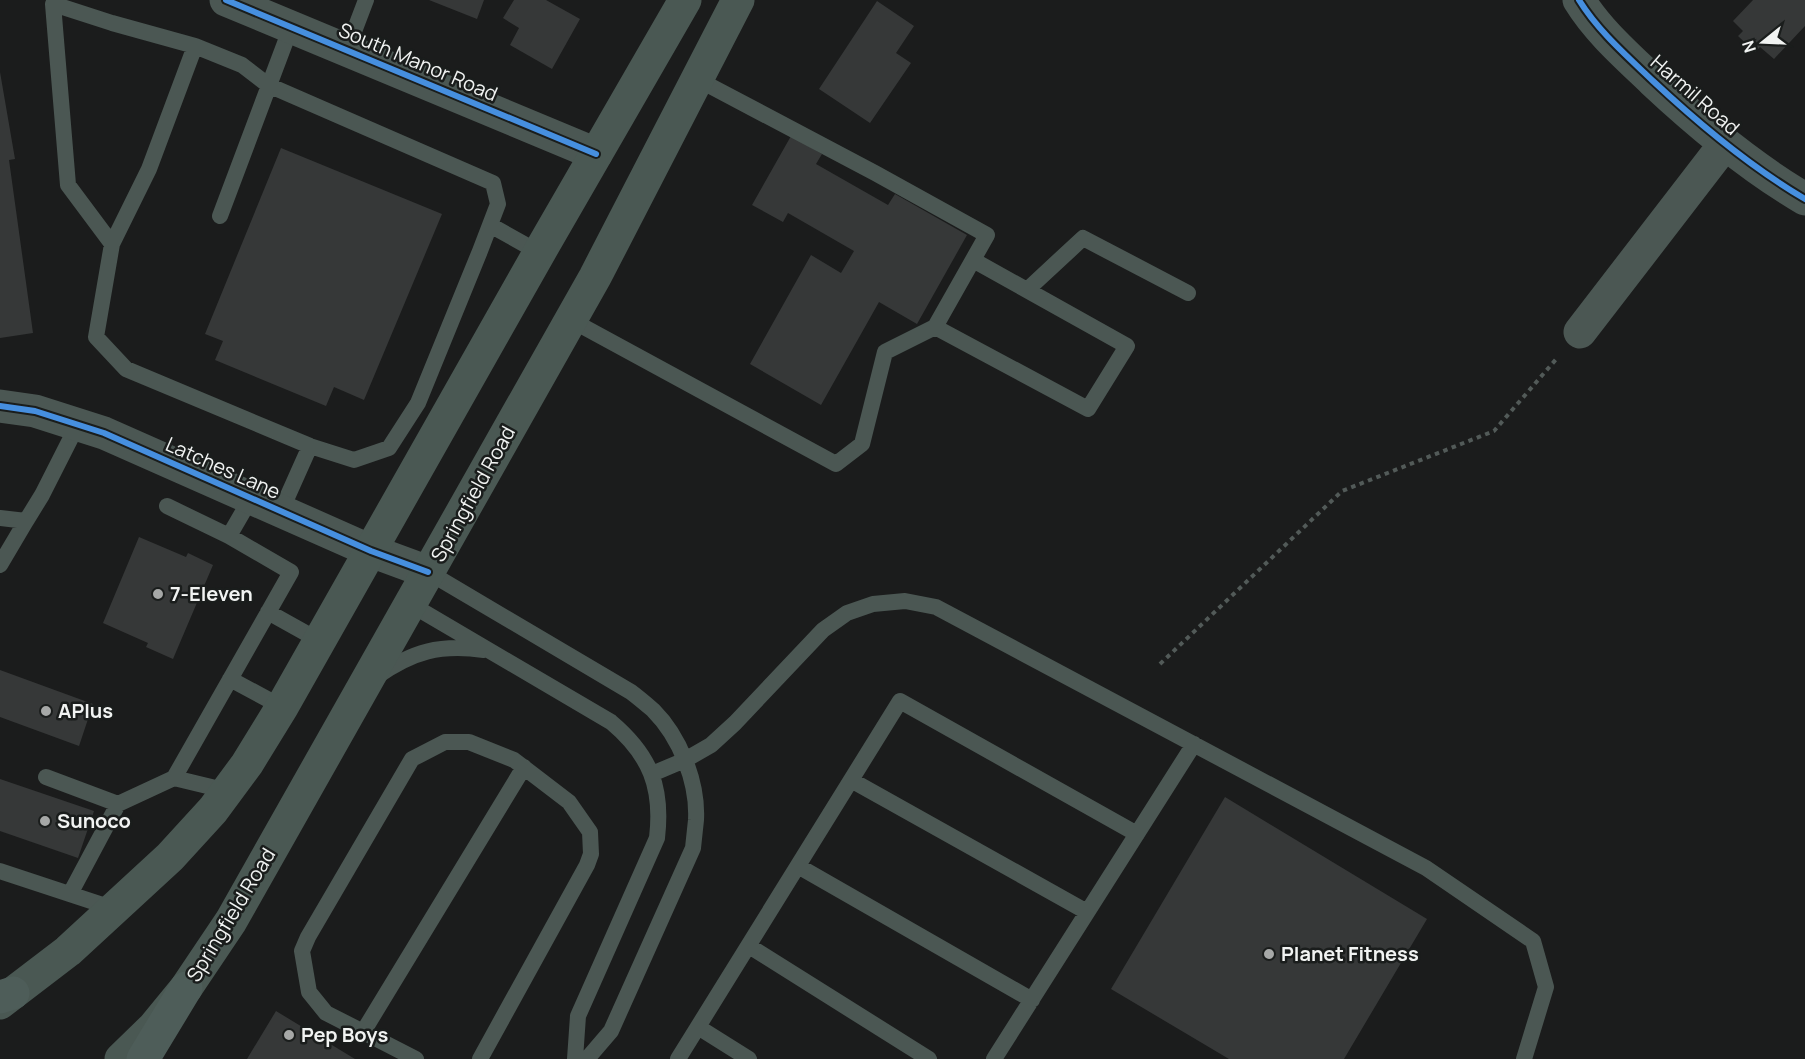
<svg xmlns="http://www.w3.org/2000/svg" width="1805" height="1059" viewBox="0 0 1805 1059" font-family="Manrope,sans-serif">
  <rect width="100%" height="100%" fill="#1b1c1c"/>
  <!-- building -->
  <path fill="#363838" d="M429,0H484L477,19Z
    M514,0H546L580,19L552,69L510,45L519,28L503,18Z
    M1753,0H1805V26L1774,59L1760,47L1755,52L1738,36L1743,31L1733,21Z
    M877,1L914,26L896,53L911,63L870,123L819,89Z
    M0,72L15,159L9,160L33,333L0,338Z
    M791,136L822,154L816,164L888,205L895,194L967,235L917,324L879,302L821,405L750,364L811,255L841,273L854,251L788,213L783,222L752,205Z
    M281,148L442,214L364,400L334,387L326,406L215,360L223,341L205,334Z
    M139,537L186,557L188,553L213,565L173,659L146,647L148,643L103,623Z
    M0,670L93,704L79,746L0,717Z
    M0,779L94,811L78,858L0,831Z
    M1225,797L1427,919L1344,1059H1229L1111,989Z
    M276,1011L355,1059H247Z"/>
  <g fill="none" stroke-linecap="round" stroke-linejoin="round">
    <!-- path -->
    <path stroke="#525a58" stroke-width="4" stroke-dasharray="4.5 4.5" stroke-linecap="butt" d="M1160,664L1342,491L1494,431L1558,357"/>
    <!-- lane -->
    <path stroke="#4b5753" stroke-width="16" d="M195,46L242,65L268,85L493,183L498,204L480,251L418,403L389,448L354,460L310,446L126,369L96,337L112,244L149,169Z
      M347,50L366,0
      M697,79L875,173L987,235L935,327L1088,409L1127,346L973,260
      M220,216L291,27
      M490,225L540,253
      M112,244L68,185L53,4L112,23L195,46
      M1027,290L1083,238L1188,293
      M571,320L836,464L862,444L885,352L935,327
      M167,506L229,536L251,498
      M281,511L310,446
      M0,518L26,521L42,495L78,424
      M0,565L26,521
      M428,572L631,692C639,698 646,704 653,710C680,737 698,782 696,820C695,830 694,839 693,848L611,1031L587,1059
      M410,604L611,722C650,755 663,787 657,838L578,1016L575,1059
      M268,612L320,641
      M376,677C413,651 440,644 484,650
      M230,679L282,707
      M652,774L685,760L711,745L735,723L823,630L847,613L873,604L905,601L936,607L1426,868L1533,941L1546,987L1524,1059
      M46,777L118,804L174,778L228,791
      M174,778L291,572L229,536
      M851,780L1087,912
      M798,866L1032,1000
      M0,871L115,909
      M70,894L118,804
      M749,946L929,1059
      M698,1027L749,1059
      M363,1032L524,767
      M416,1059L326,1013L309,992L302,951L308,937L412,759L445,742H469L514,760L569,802L590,832L591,854L587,865L480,1059
      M678,1059L900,701L1137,834
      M994,1059L1194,744"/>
    <!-- street -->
    <path stroke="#4b5753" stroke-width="33" d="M226,0L596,154
      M1579,0C1598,31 1627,56 1653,81C1700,125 1749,166 1805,199
      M1580,332L1724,145
      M0,406L35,411L104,433L371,551L428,572"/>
    <!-- primary -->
    <path stroke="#4a5853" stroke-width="33" d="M0,1003L68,951L170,857L213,810L247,764L282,707L543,246L685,0
      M121,1059L154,1027L186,988L231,921L595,277L738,0"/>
    <!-- highway -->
    <path stroke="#4e5d59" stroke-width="33" d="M0,997L13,993
      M143,1059L186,988"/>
    <!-- cycleway casing -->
    <g stroke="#1a1d1c" stroke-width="10">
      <path id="cycleway" d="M226,0L596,154
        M1579,0C1598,31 1627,56 1653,81C1700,125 1749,166 1805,199
        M0,406L35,411L104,433L371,551L428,572"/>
    </g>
    <!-- cycleway -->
    <use href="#cycleway" stroke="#468fdf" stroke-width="6"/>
  </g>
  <!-- markers -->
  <g fill="#a6a8a7" stroke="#1a1d1c" stroke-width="2">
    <circle cx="158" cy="594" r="6"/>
    <circle cx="46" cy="711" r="6"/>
    <circle cx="45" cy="821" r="6"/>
    <circle cx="1269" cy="954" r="6"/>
    <circle cx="289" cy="1035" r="6"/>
  </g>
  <g text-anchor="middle" stroke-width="5" stroke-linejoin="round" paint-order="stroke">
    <!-- street labels -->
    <g font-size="20" fill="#f1f3f2" stroke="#1a1d1c">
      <text transform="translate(418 62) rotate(23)" y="7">South Manor Road</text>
      <text transform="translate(1695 95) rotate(41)" y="7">Harmil Road</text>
      <text transform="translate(223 468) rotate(24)" y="7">Latches Lane</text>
      <text transform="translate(473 494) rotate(-61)" y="7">Springfield Road</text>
      <text transform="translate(231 915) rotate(-59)" y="7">Springfield Road</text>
    </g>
    <!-- poi labels -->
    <g font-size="20" font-weight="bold" fill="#f1f3f2" stroke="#1a1d1c" text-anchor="start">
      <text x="170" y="601">7-Eleven</text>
      <text x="58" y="718">APlus</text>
      <text x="57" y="828">Sunoco</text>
      <text x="1281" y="961">Planet Fitness</text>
      <text x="301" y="1042">Pep Boys</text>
    </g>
  </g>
  <!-- north arrow -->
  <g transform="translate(1763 42) rotate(252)" stroke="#1a1d1c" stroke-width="4.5" paint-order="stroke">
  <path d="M0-4.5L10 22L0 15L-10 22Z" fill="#f1f3f2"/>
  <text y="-9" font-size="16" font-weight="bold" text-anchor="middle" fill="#f1f3f2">N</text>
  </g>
</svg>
